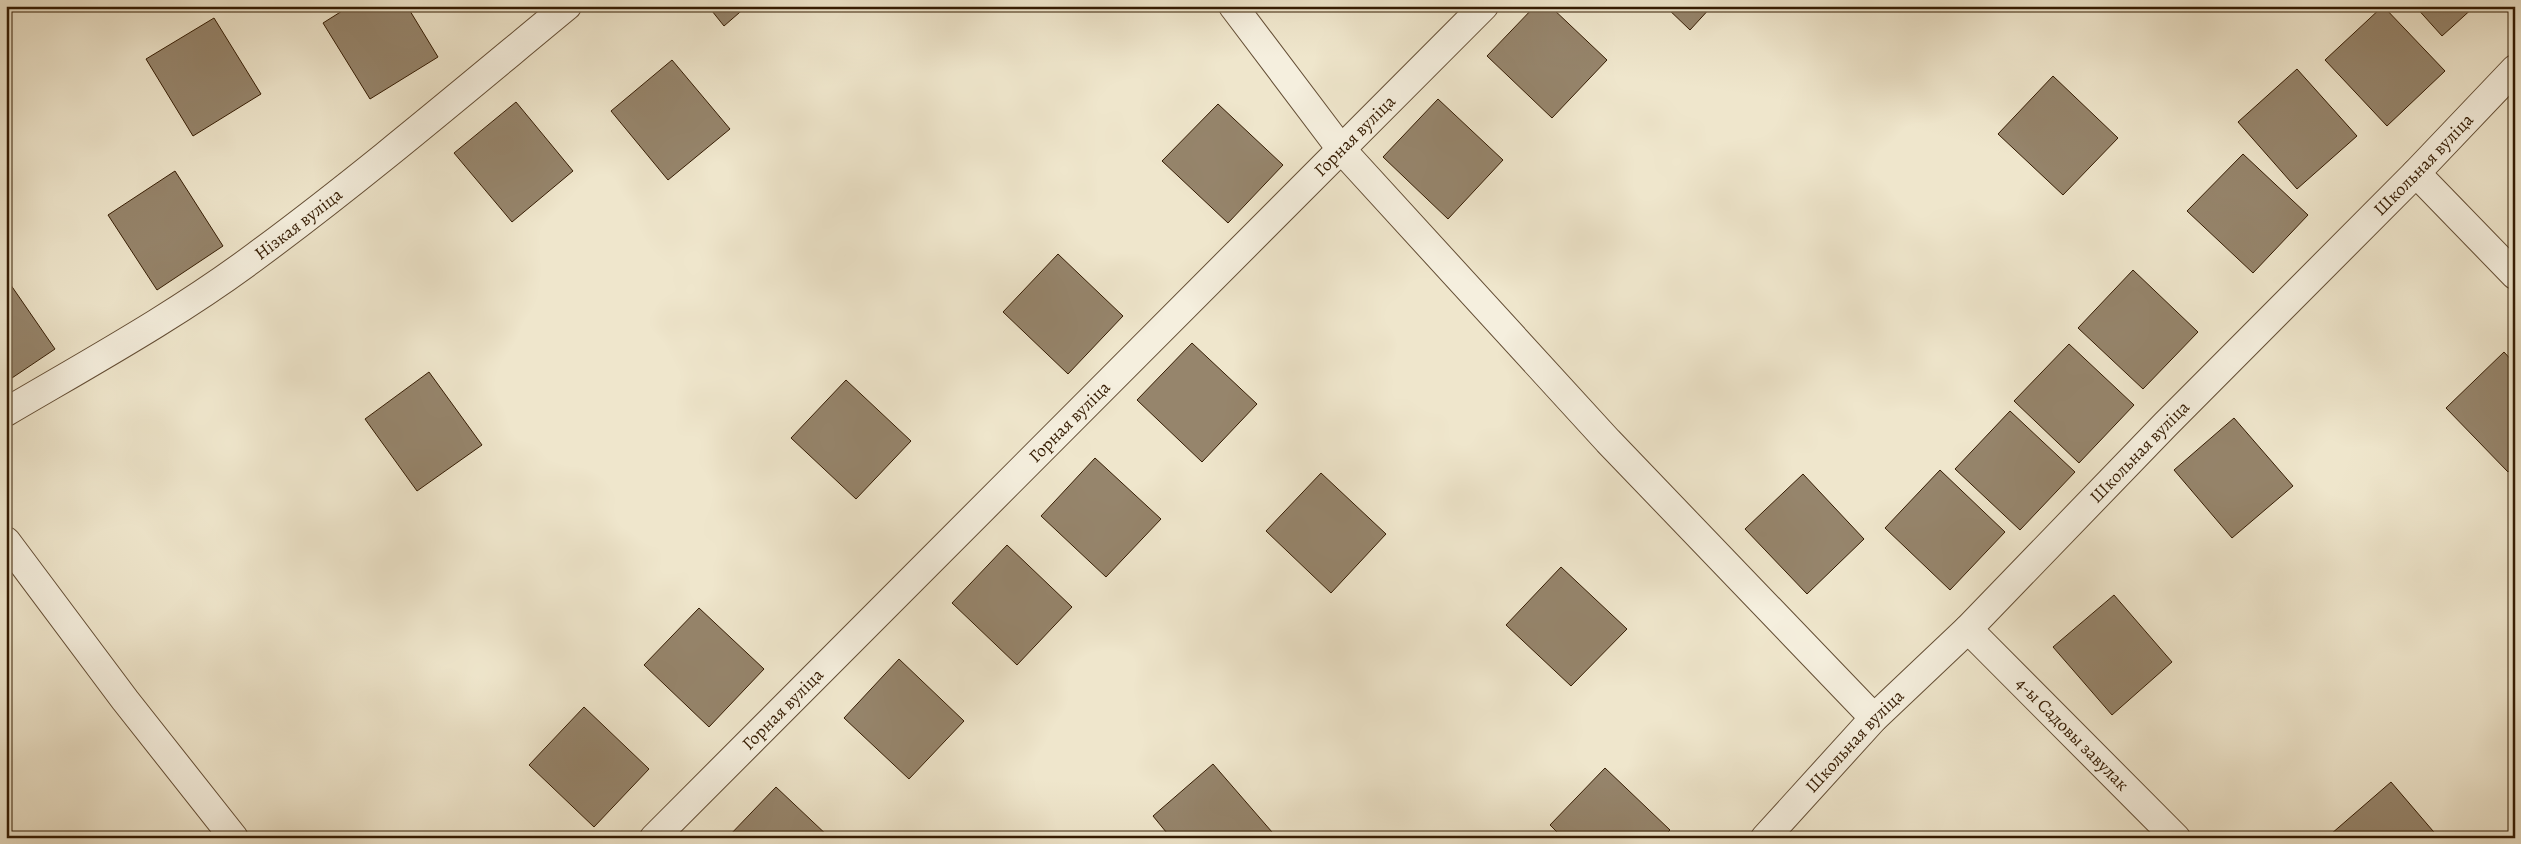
<svg xmlns="http://www.w3.org/2000/svg" width="2521" height="844" viewBox="0 0 2521 844" font-family="Alegreya,serif">
  <rect width="100%" height="100%" fill="#efe6cc"/>
  <filter id="stains"><feTurbulence type="fractalNoise" baseFrequency=".004" numOctaves="4"/><feColorMatrix values="0 0 0 0 .2 0 0 0 0 .09 0 0 0 0 .02 0 0 0 .5 -.17"/></filter>
  <radialGradient id="worn" r=".72"><stop offset=".6" stop-color="#630" stop-opacity="0"/><stop offset="1" stop-color="#630" stop-opacity=".3"/></radialGradient>
  <!-- building -->
  <path fill="#96856c" stroke="#351c03" d="M350,6H407L438,57L370,99L323,23Z
    M708,6H747L724,26Z
    M1535,6H1550L1607,60L1552,118L1487,56Z
    M1665,6H1712L1690,30Z
    M2383,6L2445,71L2387,126L2325,60Z
    M2415,6H2475L2442,36Z
    M214,18L261,94L193,136L146,59Z
    M672,60L730,129L668,180L611,111Z
    M2297,69L2357,136L2297,189L2238,122Z
    M2053,76L2118,138L2063,195L1998,134Z
    M1438,99L1503,160L1448,219L1383,157Z
    M516,102L573,171L512,222L454,153Z
    M1218,104L1283,165L1228,223L1162,161Z
    M2243,154L2308,215L2253,273L2187,211Z
    M175,171L223,246L157,290L108,215Z
    M1058,254L1123,316L1068,374L1003,312Z
    M2133,270L2198,332L2143,389L2078,328Z
    M6,278L55,349L6,382Z
    M1192,343L1257,404L1202,462L1137,400Z
    M2069,344L2134,405L2079,463L2014,401Z
    M2504,352L2515,364V466L2508,472L2446,408Z
    M429,372L482,445L417,491L365,419Z
    M846,380L911,441L856,499L791,438Z
    M2010,411L2075,472L2020,530L1955,469Z
    M2234,418L2293,486L2232,538L2174,470Z
    M1095,458L1161,519L1106,577L1041,516Z
    M1940,470L2005,532L1950,590L1885,528Z
    M1321,473L1386,534L1331,593L1266,531Z
    M1803,474L1864,539L1807,594L1745,529Z
    M1007,545L1072,607L1017,665L952,603Z
    M1561,567L1627,629L1571,686L1506,625Z
    M2114,595L2172,662L2112,715L2053,647Z
    M699,608L764,669L709,727L644,665Z
    M899,659L964,721L909,779L844,718Z
    M584,707L649,769L594,827L529,765Z
    M1213,764L1272,832L1265,838H1171L1153,816Z
    M1605,768L1670,830L1662,838H1563L1550,825Z
    M2391,782L2439,838H2334L2331,834Z
    M776,787L830,838H727Z"/>
  <g fill="none" stroke-linecap="round" stroke-linejoin="round">
    <!-- minor casing -->
    <g stroke="#644e35" stroke-width="30">
      <g id="minor">
        <path d="M1233,6L1341,149L1608,441L1874,718"/>
        <path d="M2416,173L2515,275"/>
        <path id="s1" d="M6,412C91,362 177,315 256,256C363,177 464,91 567,6"/>
        <path d="M6,541L125,700L234,838"/>
        <path id="s2" d="M1968,629L2176,838"/>
        <path id="s3" d="M654,838L1484,6"/>
        <path id="s4" d="M1765,838L1874,718L1968,629L2166,424L2416,173L2515,69"/>
      </g>
    </g>
    <!-- minor -->
    <use href="#minor" stroke="#f5efde" stroke-width="28"/>
  </g>
  <g text-anchor="middle" stroke-width="4" stroke-linejoin="round" paint-order="stroke">
    <!-- street labels -->
    <g font-size="18" fill="#351c03" stroke="#f5efde">
      <text dy="6" stroke="none"><textPath href="#s3" startOffset="992">Горная вуліца</textPath></text>
      <text dy="6" stroke="none"><textPath href="#s4" startOffset="942">Школьная вуліца</textPath></text>
      <text dy="6" stroke="none"><textPath href="#s1" startOffset="348">Нізкая вуліца</textPath></text>
      <text dy="6" stroke="none"><textPath href="#s3" startOffset="588">Горная вуліца</textPath></text>
      <text dy="6" stroke="none"><textPath href="#s4" startOffset="538">Школьная вуліца</textPath></text>
      <text dy="6" stroke="none"><textPath href="#s3" startOffset="182">Горная вуліца</textPath></text>
      <text dy="6" stroke="none"><textPath href="#s2" startOffset="148">4-ы Садовы завулак</textPath></text>
      <text dy="6" stroke="none"><textPath href="#s4" startOffset="132">Школьная вуліца</textPath></text>
    </g>
  </g>
  <!-- margin -->
  <rect width="2521" height="844" fill="none" stroke="#efe6cc" stroke-width="25"/>
  <rect x="8" y="8" width="2506" height="829" fill="none" stroke="#351c03" stroke-width="2.5"/>
  <rect x="12" y="12" width="2496" height="819" fill="none" stroke="#351c03"/>
  <rect width="100%" height="100%" filter="url(#stains)"/>
  <rect width="100%" height="100%" fill="url(#worn)"/>
</svg>
